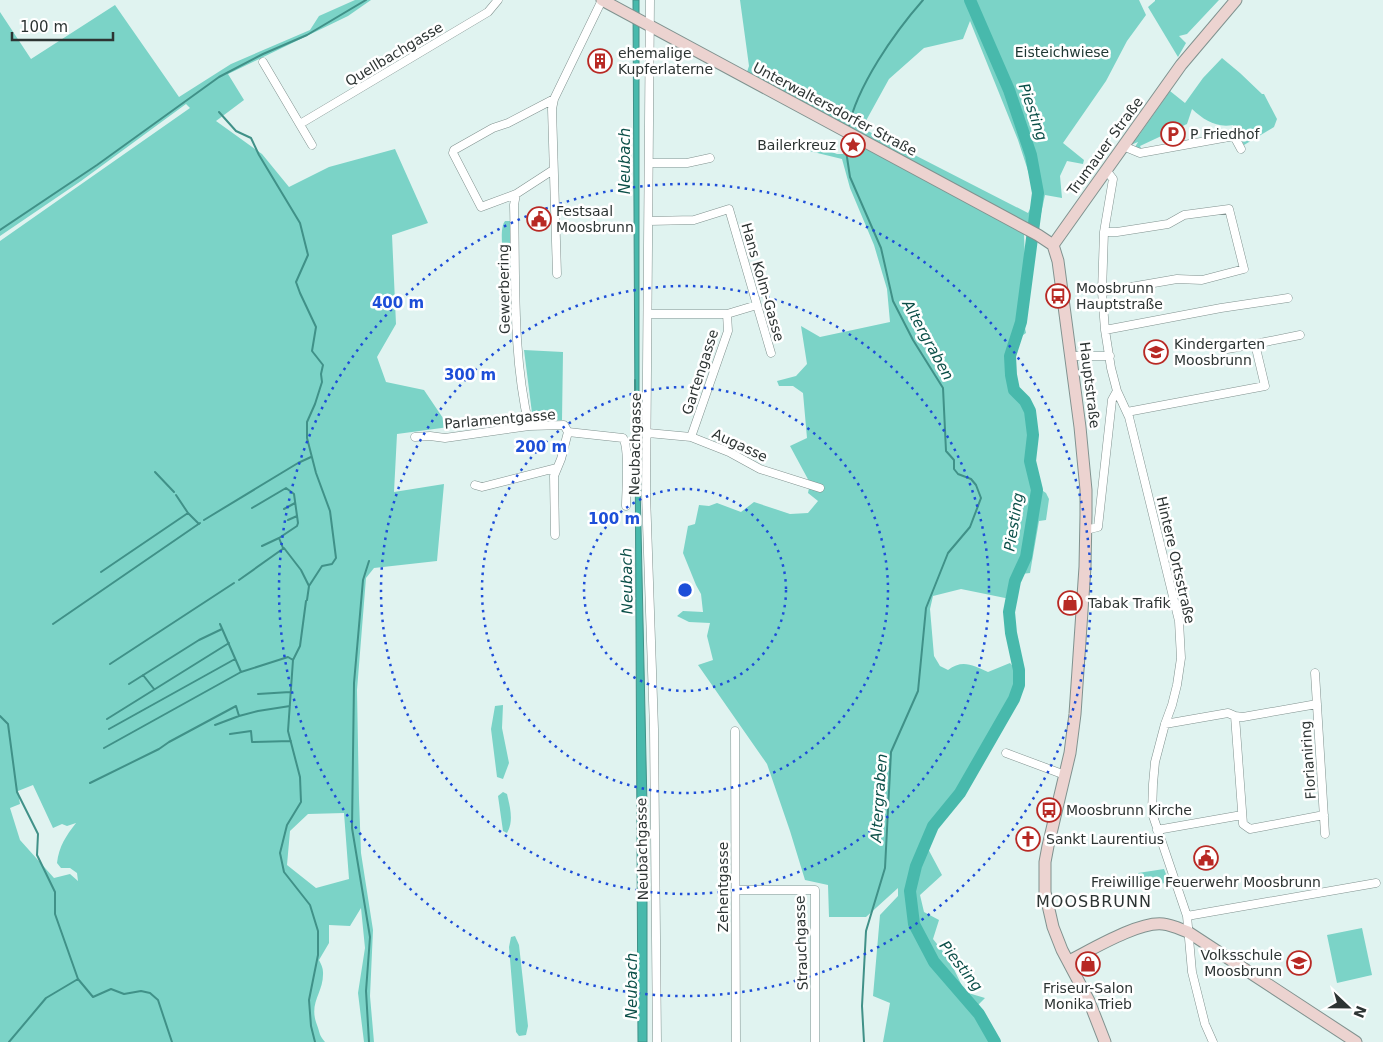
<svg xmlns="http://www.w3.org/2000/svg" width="1383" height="1042" viewBox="0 0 1383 1042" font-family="'DejaVu Sans',sans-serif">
  <rect width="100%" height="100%" fill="#e0f3f0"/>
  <!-- green -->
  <path fill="#7bd3c7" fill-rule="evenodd" d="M355,0H371L348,16L228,74L244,100L216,121L262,154L289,187L329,167L395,149L428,223L392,235L396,324L377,357L386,382L424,390L449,427L397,434L394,492L444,484L437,561L374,568L366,578L357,690L359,799L361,853L373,930L370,996L374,1042H364L358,993L365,948L361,908L350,926L329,925V943L319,960C321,964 323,968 323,972C324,993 308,1002 317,1025C320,1033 319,1035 325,1042H0V241L190,108L186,104L81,181L0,236V12L31,59L115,5L179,97L231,64L310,30L319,16ZM33,785L53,828L62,824L67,826L76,823C66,836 59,846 57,863L61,868H70L77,873L78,881L70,874L54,878L20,840L10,808L20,804L18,791ZM344,813L349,879L316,888L287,865L290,831L308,814Z
    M740,0H1139L1146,15L1127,41L1106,81L1063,143L1084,160L1083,164L1067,161L1060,176L1062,198L1045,195L1039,223L1024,235L1026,287L1022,314L1026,333L1014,341L1011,357L1014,364L1018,386L1026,396L1031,433L1027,458L1034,485L1046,493L1049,499L1046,520L1039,521L1030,573L1021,574L1015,600L961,589L933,596L930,609L934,656L940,666L948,670C962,659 973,665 988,672L1010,663L1019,674L1014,690L986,744L926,845L942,875L920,895L924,912L939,920L933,939L949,959L965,992L985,998L976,1007L981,1016L977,1018L991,1042H883L890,1003L873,996L880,915L898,896V888L866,917H829L828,885L805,880L790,831L767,764L698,665L713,660L707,636L710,623L689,622L677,616L683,611L703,612L701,594L696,585L683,553L688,526L695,524L699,505L709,506L717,503L741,512L754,502L790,514L808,513L818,501L808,493L810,483L790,446L807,438L803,393L793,386H779L777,381L796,376L807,364L801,326L820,337L890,322L887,289L874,245L850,188L842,159L805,150L809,143L837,154H843L851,131L746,75L749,66ZM970,21L1018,140L1032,183V205L1028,213L862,128L889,79L924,48L963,39Z
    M1155,0H1219L1187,34L1179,36L1186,43L1178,57L1148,7L1155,1Z
    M1222,58L1240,73L1262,94H1264L1277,119L1274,127L1244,145L1233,125C1216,128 1204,120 1192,109L1187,124L1140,146L1142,150H1138L1135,147L1138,142L1133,144L1132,142L1137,133L1139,135L1170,91L1185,103L1203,78Z
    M505,221H510L511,275L508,277C504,267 498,229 505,221Z
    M524,350L563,352L562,420L541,422L532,413Z
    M503,705L502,728L509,763L503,779L497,777L491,729L495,706Z
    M503,792L507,794C510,807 514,821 507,833L503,831L498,796Z
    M1164,869L1169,882L1142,888L1138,873Z
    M1362,928L1372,975L1337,983L1327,935Z
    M515,936L519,945L528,1026L526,1035L519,1036L516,1032L509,947L511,937Z"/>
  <!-- water -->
  <path fill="#48b9ac" stroke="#409188" d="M633,0H639V436L647,806V1042H638Z"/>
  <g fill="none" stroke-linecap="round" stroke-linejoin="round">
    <!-- stream -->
    <path stroke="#409188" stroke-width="2" d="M219,112L236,131L251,138L259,155L300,223L308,255L296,282L300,293L316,327L312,351L323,365L321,374L322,382L315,404L307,422V438L316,473L330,511L336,558L332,564L322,566L309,586L307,600
      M848,129C857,86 894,33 923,0
      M847,136L845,144L850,177L881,248L893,301L913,340L943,388L946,451L954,460V469L958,474L971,479L976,485L981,498L970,527L948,553L926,608L918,691L891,752L885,868L866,931L862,1006L864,1042
      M0,230L97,165L219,77L263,54L307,35L366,0
      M635,380L636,470
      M155,472L174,492
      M176,495L188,513L199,524
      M252,508L286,488L294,494L298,523L297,526L279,538
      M284,509L295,503
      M204,520L298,463L311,457
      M288,520L297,516
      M262,546L279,538L283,548
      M101,572L188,513
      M239,580L284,548L301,570L309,586
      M306,601L300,646L293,660L288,731L300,777L301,802L287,825L280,853L284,872L310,905L318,931V955L309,1000L311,1026L315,1042
      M53,624L200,523
      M220,624L241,672L288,657L293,660
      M110,664L234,583
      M143,675L154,689
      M129,684L199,640L222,629
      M258,694L290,692
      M0,716L8,724L17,792L38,834L37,855L55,892V914L78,979L93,997L111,989L124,994L141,991L150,993L158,1000L172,1042
      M107,719L229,643
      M215,725L239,716
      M109,729L235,659
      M230,734L251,731L252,742L291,741
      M104,748L241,672
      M90,783L159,749L169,742L236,706L239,716L258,711L290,706
      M9,1042L46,998L78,979
      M369,1042L366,991L370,937L352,828L354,683L363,580L369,561"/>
    <!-- river -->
    <path stroke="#48b9ac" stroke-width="12" d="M970,0L1009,90L1031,155L1038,193L1021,322L1010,356L1011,375L1014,390L1025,401L1030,411L1033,435L1030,461L1037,490L1026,557L1015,581L1009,612L1011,633L1019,670V685L1014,699L960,793L933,826L916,866L910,891L914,924L934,962L979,1014L995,1042"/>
    <!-- minor casing -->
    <g stroke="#80928f" stroke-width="9">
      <path id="minor" d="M650,0L646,494L654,729L657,1042
        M263,62L312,145
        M300,124L488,12L498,0
        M1123,146L1140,153L1234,136L1241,149
        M649,163H687L710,158
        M553,170L516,194L481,207L453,153L454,150L493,128L508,123L554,99
        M1106,170L1113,179L1104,232L1102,292L1105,330L1111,368L1117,391L1129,417L1179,621L1181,658L1177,685L1172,705L1165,724L1155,762L1153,784L1152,813L1187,916L1192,972L1205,1024L1213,1042
        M516,194L514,205C516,279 512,354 529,426
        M649,221L694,220L729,209L771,353
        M557,274L552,109L554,99L602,0
        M1102,292L1177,279L1202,280L1244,269L1229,209L1184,215L1168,224L1117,232H1104
        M649,314H727L757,305
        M1105,330L1221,308L1288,298
        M1227,349L1255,344
        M1071,356H1110
        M1127,412L1265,386L1255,344L1300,335
        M568,432L623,438C630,449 626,491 626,506
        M648,433L691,437L729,452L760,469L820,488
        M415,437L430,436L445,438L529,426L564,425L568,432L561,459L554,476L555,535
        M691,437L728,331L727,314
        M475,485L482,487L556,468
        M1086,530L1098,527L1112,400L1117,391
        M1315,673L1325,834
        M1235,716L1243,824L1250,829L1324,815
        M1165,724L1228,713L1235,716L1243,717L1317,704
        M735,731L736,1042
        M1006,753L1065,775
        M1157,830L1242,815
        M735,890H815V1042
        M1187,916L1376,883"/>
    </g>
    <!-- secondary casing -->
    <g stroke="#80928f" stroke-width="13">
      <path id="secondary" d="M602,0L1038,235L1053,245L1058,261L1080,427L1086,490V515L1085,567L1075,714L1070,753L1048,846L1045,862V892L1053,927L1062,950L1089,1001L1105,1042
        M1053,245L1181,65L1236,0
        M1069,961C1091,950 1139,921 1163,924C1172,925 1180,929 1188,932L1356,1042"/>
    </g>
    <!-- minor -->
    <use href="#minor" stroke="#fff" stroke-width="8"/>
    <!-- secondary -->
    <use href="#secondary" stroke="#ecd3d0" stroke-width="11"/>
  </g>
  <!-- distance rings -->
  <g fill="none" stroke="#1d4ed8" stroke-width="2.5" stroke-dasharray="2.5 5">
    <circle cx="685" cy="590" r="101"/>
    <circle cx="685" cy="590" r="203"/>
    <circle cx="685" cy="590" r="304"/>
    <circle cx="685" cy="590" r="406"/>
  </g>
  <!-- icons -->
  <defs>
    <g id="building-ring" transform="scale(1.25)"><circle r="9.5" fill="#fff" stroke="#b82924" stroke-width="1.5"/><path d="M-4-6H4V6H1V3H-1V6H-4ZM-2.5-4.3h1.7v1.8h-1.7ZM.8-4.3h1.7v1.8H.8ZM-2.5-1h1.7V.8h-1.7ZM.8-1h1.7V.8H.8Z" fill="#b82924"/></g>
    <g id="parking-ring" transform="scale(1.25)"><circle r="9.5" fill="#fff" stroke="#b82924" stroke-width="1.5"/><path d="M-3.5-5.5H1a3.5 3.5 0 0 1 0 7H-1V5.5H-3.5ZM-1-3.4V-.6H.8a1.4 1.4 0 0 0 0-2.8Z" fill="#b82924"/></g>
    <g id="sight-ring" transform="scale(1.25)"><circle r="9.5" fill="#fff" stroke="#b82924" stroke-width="1.5"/><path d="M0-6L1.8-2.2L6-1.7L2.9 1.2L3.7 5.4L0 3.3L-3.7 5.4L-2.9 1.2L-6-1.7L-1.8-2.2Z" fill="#b82924"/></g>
    <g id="civic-ring" transform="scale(1.25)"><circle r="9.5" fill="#fff" stroke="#b82924" stroke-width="1.5"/><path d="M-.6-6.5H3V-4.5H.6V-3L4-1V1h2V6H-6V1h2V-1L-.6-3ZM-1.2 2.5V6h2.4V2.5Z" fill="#b82924"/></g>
    <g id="bus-ring" transform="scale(1.25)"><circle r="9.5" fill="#fff" stroke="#b82924" stroke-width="1.5"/><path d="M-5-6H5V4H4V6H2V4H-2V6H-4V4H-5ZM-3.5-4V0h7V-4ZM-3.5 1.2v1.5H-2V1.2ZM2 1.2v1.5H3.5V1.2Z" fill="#b82924"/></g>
    <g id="school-ring" transform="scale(1.25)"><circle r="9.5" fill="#fff" stroke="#b82924" stroke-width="1.5"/><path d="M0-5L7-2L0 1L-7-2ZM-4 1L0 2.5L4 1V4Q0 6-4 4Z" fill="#b82924"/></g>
    <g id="shop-ring" transform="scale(1.25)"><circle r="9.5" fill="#fff" stroke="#b82924" stroke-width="1.5"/><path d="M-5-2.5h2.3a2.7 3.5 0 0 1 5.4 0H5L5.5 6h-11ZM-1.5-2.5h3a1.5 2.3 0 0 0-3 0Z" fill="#b82924"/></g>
    <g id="church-ring" transform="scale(1.25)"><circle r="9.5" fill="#fff" stroke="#b82924" stroke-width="1.5"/><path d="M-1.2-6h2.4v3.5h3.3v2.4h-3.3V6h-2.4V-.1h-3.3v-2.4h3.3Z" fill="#b82924"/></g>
  </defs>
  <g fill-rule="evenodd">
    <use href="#building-ring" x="600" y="61"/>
    <use href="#parking-ring" x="1173" y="134"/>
    <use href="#sight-ring" x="853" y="145"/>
    <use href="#civic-ring" x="539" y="219"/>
    <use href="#bus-ring" x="1058" y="296"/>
    <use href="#school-ring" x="1156" y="352"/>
    <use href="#shop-ring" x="1070" y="603"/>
    <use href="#bus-ring" x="1049" y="810"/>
    <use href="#church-ring" x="1028" y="839"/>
    <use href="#civic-ring" x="1206" y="858"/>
    <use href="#school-ring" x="1299" y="963"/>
    <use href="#shop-ring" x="1088" y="964"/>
  </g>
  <g text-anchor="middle" stroke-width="5" stroke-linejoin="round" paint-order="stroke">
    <!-- park labels -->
    <g font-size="14" fill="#1d3632" stroke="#fff">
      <text x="1062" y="57">Eisteichwiese</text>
    </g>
    <!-- poi labels -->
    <g font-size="14" fill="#2d3433" stroke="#fff" text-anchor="start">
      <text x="618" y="58">ehemalige<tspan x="618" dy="16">Kupferlaterne</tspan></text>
      <text x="1190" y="139">P Friedhof</text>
      <text x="836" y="150" text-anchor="end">Bailerkreuz</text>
      <text x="556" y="216">Festsaal<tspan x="556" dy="16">Moosbrunn</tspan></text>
      <text x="1076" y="293">Moosbrunn<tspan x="1076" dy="16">Hauptstraße</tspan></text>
      <text x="1174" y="349">Kindergarten<tspan x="1174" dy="16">Moosbrunn</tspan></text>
      <text x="1088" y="608">Tabak Trafik</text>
      <text x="1066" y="815">Moosbrunn Kirche</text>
      <text x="1046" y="844">Sankt Laurentius</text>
      <text x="1206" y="887" text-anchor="middle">Freiwillige Feuerwehr Moosbrunn</text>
      <text x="1282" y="960" text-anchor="end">Volksschule<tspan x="1282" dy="16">Moosbrunn</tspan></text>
      <text x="1088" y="993" text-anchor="middle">Friseur-Salon<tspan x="1088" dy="16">Monika Trieb</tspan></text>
    </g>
    <!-- street labels -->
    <g font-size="14" fill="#2d3433" stroke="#fff">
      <text transform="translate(394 54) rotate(-31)" y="5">Quellbachgasse</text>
      <text transform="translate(835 109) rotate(28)" y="5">Unterwaltersdorfer Straße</text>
      <text transform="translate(1105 146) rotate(-54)" y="5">Trumauer Straße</text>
      <text transform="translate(763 282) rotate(74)" y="5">Hans Kolm-Gasse</text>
      <text transform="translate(504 289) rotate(-91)" y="5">Gewerbering</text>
      <text transform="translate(700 372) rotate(-72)" y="5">Gartengasse</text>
      <text transform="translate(1090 385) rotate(83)" y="5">Hauptstraße</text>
      <text transform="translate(500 419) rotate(-5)" y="5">Parlamentgasse</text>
      <text transform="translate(635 444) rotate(-89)" y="5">Neubachgasse</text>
      <text transform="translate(740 445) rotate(25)" y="5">Augasse</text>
      <text transform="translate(1176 560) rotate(77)" y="5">Hintere Ortsstraße</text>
      <text transform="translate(1308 760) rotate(-94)" y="5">Florianiring</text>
      <text transform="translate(642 849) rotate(-91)" y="5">Neubachgasse</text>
      <text transform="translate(723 887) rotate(-90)" y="5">Zehentgasse</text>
      <text transform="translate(801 943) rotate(-92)" y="5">Strauchgasse</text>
    </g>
    <!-- water labels -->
    <g font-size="15" font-style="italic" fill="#0b4f48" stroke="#fff">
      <text transform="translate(1033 112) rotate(71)" y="5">Piesting</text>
      <text transform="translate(625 161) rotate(-90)" y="5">Neubach</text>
      <text transform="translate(928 340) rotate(61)" y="5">Altergraben</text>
      <text transform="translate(1014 522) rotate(-81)" y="5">Piesting</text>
      <text transform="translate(627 581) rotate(-91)" y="5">Neubach</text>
      <text transform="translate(879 798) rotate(-86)" y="5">Altergraben</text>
      <text transform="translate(961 966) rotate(52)" y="5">Piesting</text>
      <text transform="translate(632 986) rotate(-90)" y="5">Neubach</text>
    </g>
    <!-- quarter labels -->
    <g font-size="16" letter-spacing="1" fill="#2d3433" stroke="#fff">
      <text x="1094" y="907">MOOSBRUNN</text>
    </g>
  </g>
  <circle cx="685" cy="590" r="8" fill="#1d4ed8" stroke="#fff" stroke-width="2.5"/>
  <g font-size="15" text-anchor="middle" font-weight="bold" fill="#1d4ed8" stroke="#fff" stroke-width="5" stroke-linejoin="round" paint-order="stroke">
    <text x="398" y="308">400 m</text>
    <text x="470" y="380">300 m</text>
    <text x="541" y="452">200 m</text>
    <text x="614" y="524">100 m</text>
  </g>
  <!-- north arrow -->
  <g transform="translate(1348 1007) rotate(112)" stroke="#ffffff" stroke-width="4" paint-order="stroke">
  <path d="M0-4L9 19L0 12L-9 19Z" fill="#2d3433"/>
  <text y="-8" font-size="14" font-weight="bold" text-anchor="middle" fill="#2d3433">N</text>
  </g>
  <!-- scale -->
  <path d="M12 32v8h101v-8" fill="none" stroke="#2d3433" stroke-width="2.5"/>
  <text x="20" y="32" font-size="15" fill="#2d3433" stroke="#ffffff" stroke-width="4" paint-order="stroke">100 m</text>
</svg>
